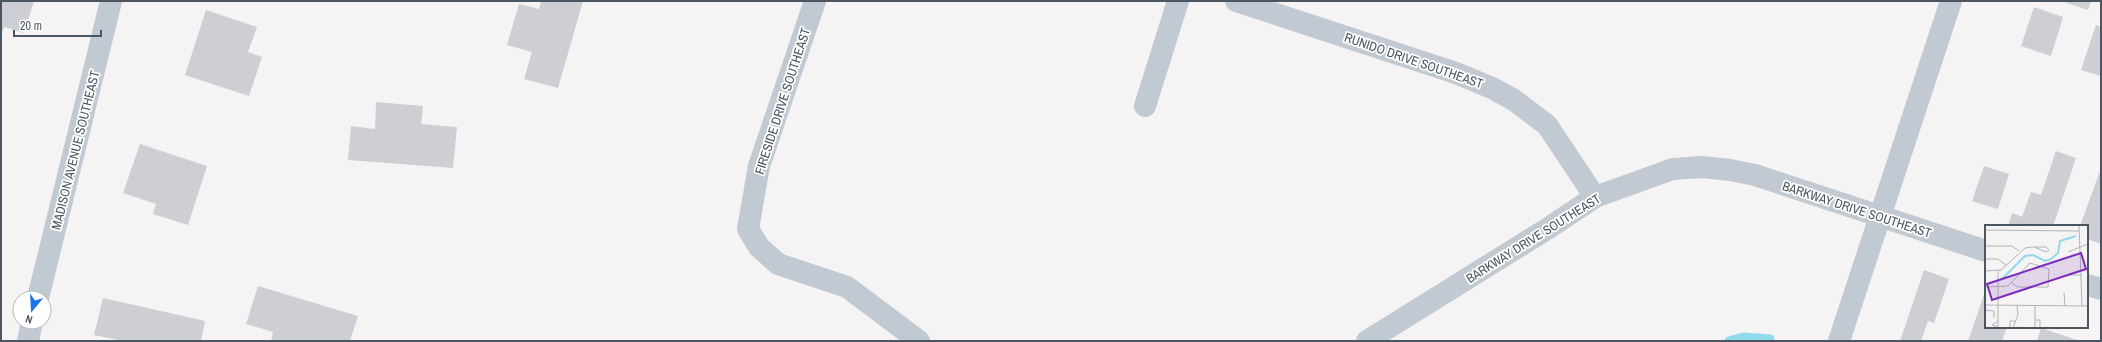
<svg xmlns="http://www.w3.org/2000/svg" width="2102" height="342" viewBox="0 0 2102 342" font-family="'Archivo Narrow',sans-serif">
  <rect width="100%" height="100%" fill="#f5f3f3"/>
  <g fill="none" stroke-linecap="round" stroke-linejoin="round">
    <!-- stream -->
    <path stroke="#90daee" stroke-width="9" d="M1729,341L1743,337L1770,339"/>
  </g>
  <!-- building -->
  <path fill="#cdcfd5" d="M1,1H34L24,33L4,27L1,35Z
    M541,1H583L558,88L524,79L532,52L507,45L519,4L539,9Z
    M2061,1H2091L2088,10Z
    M2034,7L2063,17L2051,56L2021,46Z
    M206,10L257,27L248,52L262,57L249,96L185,75Z
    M2096,25L2101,27V76L2081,70Z
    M376,102L423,106L421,124L457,127L453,168L348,160L351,126L375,129Z
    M140,144L207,166L188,225L153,214L156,204L123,193Z
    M2056,151L2076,158L2053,226H2008L2012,213L2022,217L2031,192L2041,195Z
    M1984,166L2009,174L1998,209L1972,201Z
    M2101,168V244L2087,239V226H2080Z
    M1924,270L1949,279L1934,323L1928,321L1921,341H1900Z
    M258,286L358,316L350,341H271L273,332L246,324Z
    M1984,295L1986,296V327H2007L2002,341H1968Z
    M103,298L205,321L201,341H123L94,335Z
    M2041,328L2080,341H2037Z"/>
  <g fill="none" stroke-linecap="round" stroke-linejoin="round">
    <!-- minor -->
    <path stroke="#c1cad2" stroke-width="22" d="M815,1L759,166L748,229L759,247L778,264L847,287L919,341
      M1236,1L1456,73L1492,88L1514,100L1547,125L1595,197
      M1145,106L1178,1
      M2087,285L2101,289
      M38,298L111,1
      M28,341L32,322
      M1367,341L1547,229L1595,197L1673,169L1702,167L1730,170L1755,175L1986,251
      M1839,341L1951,1"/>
  </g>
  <g text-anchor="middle" stroke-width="3.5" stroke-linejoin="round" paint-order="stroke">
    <!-- street labels -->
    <g font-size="13" fill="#4a5661" stroke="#fff">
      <text transform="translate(1414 60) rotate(19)" y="5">RUNIDO DRIVE SOUTHEAST</text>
      <text transform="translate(782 101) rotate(-72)" y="5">FIRESIDE DRIVE SOUTHEAST</text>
      <text transform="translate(75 150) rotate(-76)" y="5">MADISON AVENUE SOUTHEAST</text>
      <text transform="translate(1857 209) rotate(18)" y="5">BARKWAY DRIVE SOUTHEAST</text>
      <text transform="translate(1533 238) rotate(-32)" y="5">BARKWAY DRIVE SOUTHEAST</text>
    </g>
  </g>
  <!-- overview -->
  <g transform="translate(1985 225)">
    <rect width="103" height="103" fill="#f5f3f3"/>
    <path fill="none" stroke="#90daee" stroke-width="2" d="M17,54L40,31L48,30L60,36L66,34L73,28L75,16L91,11"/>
    <path fill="none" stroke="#b1b4b9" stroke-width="1" d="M94,0L97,81M0,5L94,6M0,21H27L34,26M83,27L103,19M0,34H13L21,40M0,46L16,45L40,23L46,22H61L64,25L61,27L49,22M84,50H97M0,62L23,61L45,38L64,44L63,62H33L27,58M79,68L80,81M0,80L103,81M50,81V103M0,85L9,86V93M50,95H55V103M13,102L7,100L13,96M13,103V46M25,103V96H31M28,103L33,90L32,81"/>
    <path fill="#7b2cbf" fill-opacity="0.15" stroke="#7b2cbf" stroke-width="2" d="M96,28L101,44L7,75L2,59Z"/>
    <rect width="103" height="103" fill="none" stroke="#4a5661" stroke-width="2"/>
  </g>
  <!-- border -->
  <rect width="2102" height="342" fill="none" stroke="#4a5661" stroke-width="4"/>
  <!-- north arrow -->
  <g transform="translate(32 310) rotate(198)"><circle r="19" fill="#ffffff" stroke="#b7bbc0"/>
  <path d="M0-3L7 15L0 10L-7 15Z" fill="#1a73e8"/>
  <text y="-6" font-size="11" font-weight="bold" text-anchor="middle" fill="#4a5661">N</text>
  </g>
  <!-- scale -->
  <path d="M14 30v6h87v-6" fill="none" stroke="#4a5661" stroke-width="2"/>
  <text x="20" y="30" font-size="12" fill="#4a5661" stroke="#ffffff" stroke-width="3" paint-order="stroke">20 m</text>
</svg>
